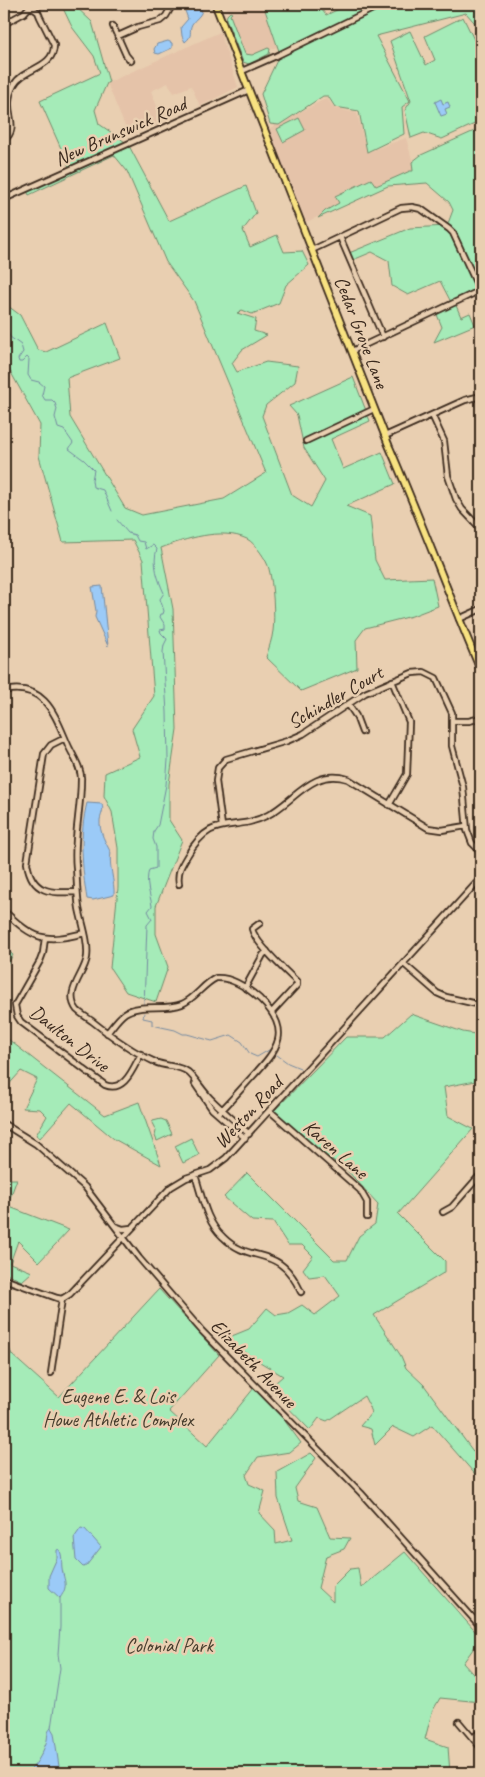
<svg xmlns="http://www.w3.org/2000/svg" width="485" height="1777" viewBox="0 0 485 1777" font-family="Caveat,sans-serif">
  <rect width="100%" height="100%" fill="#e9cfb1"/>
  <filter id="ink" filterUnits="userSpaceOnUse"><feTurbulence type="fractalNoise" baseFrequency=".02" numOctaves="2"/><feDisplacementMap in="SourceGraphic" scale="10" xChannelSelector="R" yChannelSelector="G"/><feConvolveMatrix kernelMatrix="1 2 1 2 8 2 1 2 1" color-interpolation-filters="sRGB"/></filter>
  <g filter="url(#ink)">
    <!-- built -->
    <path fill="#e5c3a9" d="M225,4H263L277,47L247,57Z
      M220,32L238,87L200,106L191,86L174,93L168,83L151,91L163,122L129,136L107,83Z
      M327,98L334,108L357,113L367,152L406,138L416,174L306,222L268,129Z"/>
    <!-- green -->
    <path fill="#a5ebb8" stroke="#708a6b" d="M61,4H73L92,22L109,82L107,83L95,110L99,124L128,144L169,221L246,186L256,213L243,230L250,247L277,235L284,252L302,251L309,265L286,285L279,303L252,314L242,310L237,313L256,319L254,331L267,335L242,350L232,363L237,372L266,362L298,366L295,382L266,405L262,416L292,495L311,507L325,481L304,448L297,415L289,406L353,377L370,421L331,439L343,469L382,452L395,484L346,506L370,516L375,560L385,580L432,578L438,606L412,616L365,628L356,640L357,668L301,691L266,657C269,648 272,639 273,631C275,617 273,583 269,569C267,560 255,543 247,539C221,527 185,539 161,548L173,609L177,729L169,784V820L182,840L156,906V934L168,967L156,1002L126,992L110,968L118,888V848L112,812L104,796L105,773L140,757L132,729L154,696L143,560L133,540L63,542L39,456L40,425L4,360V303L20,315L38,350L46,352L107,323L120,358L67,378L70,417L125,508L142,515L224,499L266,473L194,301L166,262L127,171L114,155L29,195L27,191L71,171L40,101L100,73L94,56L72,27Z
      M263,4H317L326,15L350,4H481V30L466,13L376,36L410,101L402,107L404,134L367,152L359,111L335,107L328,96H323L279,125L270,124L261,94L280,54Z
      M230,12L232,13L230,15L245,54L252,55L268,48L270,49L269,54L249,64L243,62L226,19L227,15Z
      M463,17L481,54V121L442,139L424,133L411,138L405,110L411,101L390,41L410,31L426,65L435,60L425,36Z
      M299,118L305,130L283,142L277,129Z
      M481,128V275L472,279L479,291L455,303L461,317L470,313L475,325L434,342L442,327L436,312L452,304L440,281L408,295L392,286L389,261L372,252L353,260L349,253L410,228L447,226L453,210L449,202L427,183L388,186L318,218L325,211L339,203L335,196L371,179L376,186L410,171H413L412,162L421,155Z
      M4,947L13,955L4,970Z
      M411,1014L463,1032L481,1035V1080L444,1087L448,1116L473,1129L398,1214L445,1261V1272L374,1315L401,1356L406,1368L424,1385L481,1462V1481L432,1425L414,1437L393,1427L375,1445L371,1429L360,1426L372,1412L364,1396L327,1421L319,1418L310,1430L269,1388L283,1376L237,1348L227,1345L222,1340L249,1329L267,1308L276,1315L288,1313L302,1305L315,1315L340,1296L325,1275L309,1277L303,1269L313,1256L302,1245H288L273,1222L252,1221L224,1197L247,1173L334,1260H347L359,1236L375,1224L378,1204L345,1168L323,1154L273,1112L346,1037H385Z
      M4,1036L105,1115L139,1102L161,1165L114,1139L71,1103L40,1138L36,1135L47,1116L40,1109L23,1108L37,1079L21,1071L4,1090Z
      M161,1119L166,1121L172,1134L157,1141L155,1136L156,1131L152,1123L153,1121Z
      M191,1138L199,1155L183,1163L175,1146Z
      M4,1179H17L7,1206L69,1230L39,1262L18,1241L10,1263L32,1272L22,1281L4,1273L6,1234L4,1231Z
      M159,1289L219,1355L169,1411L207,1446L254,1388L279,1413L301,1443L290,1452L258,1457L246,1475L249,1484L265,1491L259,1513L275,1530L276,1544L292,1540L278,1498L277,1472L311,1453L316,1458L295,1488L298,1501L317,1507L330,1537L350,1538L344,1549L326,1556L318,1588L333,1602V1586L350,1569L358,1568L361,1588L405,1552L481,1638L463,1663L481,1683V1702L440,1698L432,1712L425,1739L448,1747L450,1773H4V1336L12,1355L59,1397Z"/>
    <!-- water -->
    <path fill="#9bcaf7" stroke="#758aa0" d="M185,4H199L202,11C200,17 195,19 192,24C188,32 194,35 185,42L182,36L181,27L188,19L184,8Z
      M168,41L172,43V48L159,54L155,53L154,49L157,44Z
      M441,99L443,104L448,102L450,107L445,109L447,114L441,116L435,102Z
      M102,586L108,646L95,617L96,611L92,587Z
      M87,803L102,804C104,811 101,814 100,820C99,832 106,843 111,853C108,863 115,882 114,895L93,900L87,899C82,869 79,834 87,803Z
      M81,1528L85,1529L101,1547L86,1566L83,1567L76,1560L74,1538Z
      M59,1549C63,1557 61,1559 62,1568C64,1582 69,1585 60,1598L49,1588V1576L57,1558V1550Z
      M51,1728L54,1733L60,1773H16L18,1770H30C38,1763 44,1750 47,1740C48,1734 47,1732 51,1728Z"/>
    <g fill="none" stroke-linecap="round" stroke-linejoin="round">
      <!-- stream -->
      <path stroke="#758aa0" stroke-width="1" d="M4,321L10,337L21,345L23,352L18,359L19,362H22L27,357L29,359L28,375L31,380L39,382L44,386L42,395L45,400H52L55,403L57,409L55,417L58,428L64,430L73,443L69,449L84,460L94,470L92,480L93,487L103,490L112,511
        M117,520L128,533L135,535L138,541L144,542L146,549L153,545L157,549C152,563 158,580 164,593L160,599L164,611L163,614H161L160,617L165,625V629L160,630L161,633L167,639L164,645L163,652L167,712L168,760L166,785L158,825L154,831L153,839L156,847V868L149,870C145,883 150,893 152,906L148,911L152,919L147,925L144,1005
        M144,1013L143,1018L152,1020V1025L175,1030L183,1034H187L212,1041L231,1035L242,1042L250,1054L257,1057L269,1050H270
        M277,1055L288,1063L300,1068
        M51,1728L60,1668L58,1654L60,1627V1598"/>
      <!-- minor casing -->
      <g stroke="#3b2a1e" stroke-width="8">
        <path id="minor" d="M4,24L24,13L31,5
          M113,26L126,55L131,61
          M118,36L138,27L160,21L166,16L173,4
          M242,71L276,56L383,4
          M4,140C18,130 8,117 9,103C9,97 11,90 14,85C24,67 54,69 54,45L40,17L38,12L30,6
          M4,199L249,90
          M340,237L383,337
          M312,250L401,208L412,207L421,209L449,229L453,233L480,291
          M352,351L481,290
          M432,415L444,441L448,476L456,499L462,509L481,529
          M385,436L465,400L481,396
          M306,441L374,409
          M459,619L481,609
          M4,691C45,682 55,715 68,745C73,756 82,769 81,780C81,810 73,838 76,867C77,881 77,895 79,908C82,924 89,941 87,957C85,974 63,992 77,1010C81,1014 88,1018 92,1021C112,1037 133,1052 155,1062C166,1067 179,1065 188,1072C196,1079 202,1090 210,1098C222,1110 236,1122 249,1134
          M348,704L356,716L362,732
          M453,721H469L481,718
          M65,738L51,745L44,754L27,863C32,894 51,893 77,892
          M389,805L407,774L409,722L392,681
          M222,826L216,781L218,768L226,759L287,741L303,734L365,693L412,673L424,672L436,678L452,713V746L463,787L467,830L472,843L481,852
          M179,884C177,872 181,866 187,856C213,811 232,834 268,815C295,801 312,768 348,779L428,828L442,830L466,826
          M4,911C35,940 43,943 85,933
          M260,923L252,929C255,943 286,971 297,982V985L272,1012
          M45,938L43,953L40,961L15,1005L17,1016L21,1022L105,1085C125,1093 133,1068 141,1054
          M404,964L437,993L446,997L481,1005
          M245,988L263,955L267,951
          M107,1033C113,1026 118,1018 125,1013C139,1003 165,1011 182,1004C196,998 203,984 216,978C232,977 249,989 260,999C293,1031 278,1049 252,1077C241,1089 230,1102 218,1114
          M195,1084L212,1109L245,1138
          M270,1111L360,1190L367,1202V1217
          M4,1124L36,1144L85,1187L139,1258L202,1331L361,1493L481,1627
          M195,1175C202,1196 206,1222 223,1237C252,1266 278,1242 301,1292
          M443,1212L452,1207L481,1174
          M115,1226L123,1229L131,1228
          M4,1279L57,1298L62,1299L70,1294L171,1187L186,1178L210,1170L226,1158L481,878
          M51,1373L62,1299
          M459,1722L481,1748
          M473,1738L481,1731"/>
      </g>
      <!-- major casing -->
      <g stroke="#3b2a1e" stroke-width="9">
        <path id="major" d="M215,4L389,446C421,520 449,596 481,671"/>
      </g>
      <!-- minor -->
      <use href="#minor" stroke="#e9cfb1" stroke-width="4.5"/>
      <!-- major -->
      <use href="#major" stroke="#f8e281" stroke-width="5.5"/>
    </g>
  </g>
  <g text-anchor="middle" stroke-width="5" stroke-linejoin="round" paint-order="stroke">
    <!-- street labels -->
    <g font-size="20" fill="#3b2a1e" stroke="#e9cfb1">
      <text transform="translate(120 131) rotate(-24)" y="7">New Brunswick Road</text>
      <text transform="translate(362 332) rotate(69)" y="7">Cedar Grove Lane</text>
      <text transform="translate(335 697) rotate(-30)" y="7">Schindler Court</text>
      <text transform="translate(70 1038) rotate(38)" y="7">Daulton Drive</text>
      <text transform="translate(248 1112) rotate(-47)" y="7">Weston Road</text>
      <text transform="translate(336 1149) rotate(41)" y="7">Karen Lane</text>
      <text transform="translate(254 1363) rotate(46)" y="7">Elizabeth Avenue</text>
    </g>
    <!-- park labels -->
    <g font-size="20" fill="#463d2d" stroke="#e9cfb1">
      <text x="118" y="1403">Eugene E. &amp; Lois<tspan x="118" dy="23">Howe Athletic Complex</tspan></text>
      <text x="169" y="1652">Colonial Park</text>
    </g>
  </g>
  <!-- margin -->
  <rect width="485" height="1777" fill="none" stroke="#e9cfb1" stroke-width="20"/>
  <rect x="10" y="10" width="465" height="1757" fill="none" stroke="#3b2a1e" stroke-width="2" filter="url(#ink)"/>
</svg>
